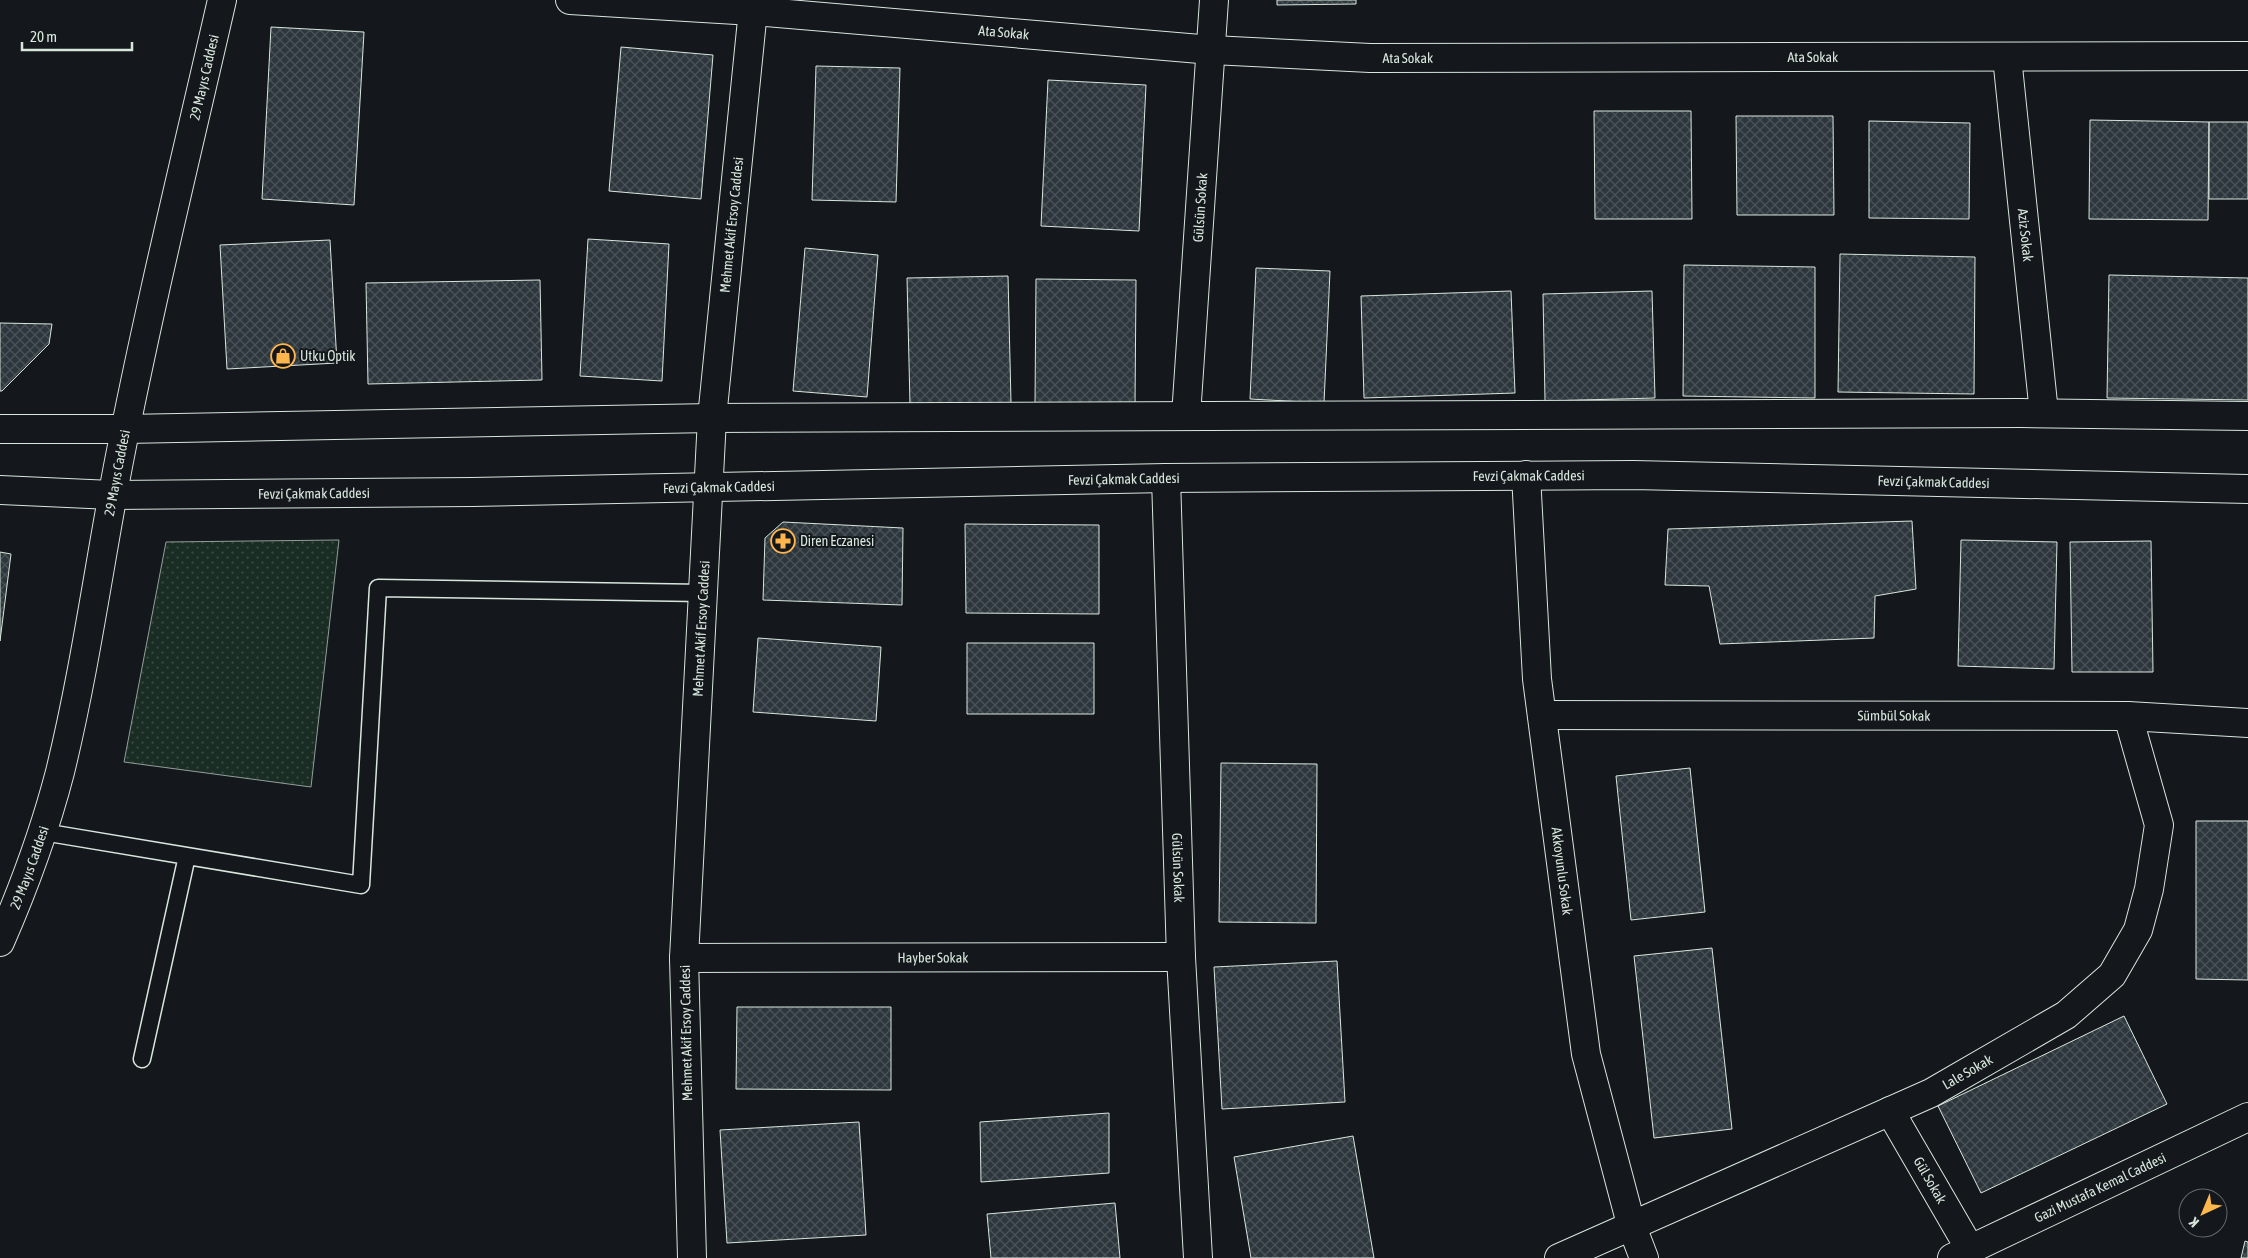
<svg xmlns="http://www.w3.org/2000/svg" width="2248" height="1258" viewBox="0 0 2248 1258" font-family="'Asap Condensed',sans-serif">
  <defs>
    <pattern id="green-dots" width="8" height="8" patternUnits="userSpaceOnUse" patternTransform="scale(1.25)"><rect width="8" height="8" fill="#1a2d24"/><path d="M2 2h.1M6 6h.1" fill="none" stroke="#3b4b43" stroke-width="1.8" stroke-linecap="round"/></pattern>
    <pattern id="building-cross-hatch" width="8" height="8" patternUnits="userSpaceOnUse" patternTransform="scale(1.25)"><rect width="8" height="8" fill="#2c363c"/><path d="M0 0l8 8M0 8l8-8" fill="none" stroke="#4a5358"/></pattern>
  </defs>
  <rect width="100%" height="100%" fill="#14181c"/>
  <!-- green -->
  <path fill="url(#green-dots)" stroke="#939e99" d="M339,540L311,787L124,762L166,542Z"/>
  <!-- building -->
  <path fill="url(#building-cross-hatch)" stroke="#d8e6dc" d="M1277,0H1356V4L1277,5Z
    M271,27L364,32L354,205L262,199Z
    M621,47L713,55L701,199L609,191Z
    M816,66L900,68L896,202L812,200Z
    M1048,80L1146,85L1139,231L1041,226Z
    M1594,111H1691L1692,219H1595Z
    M1736,116H1833L1834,215H1737Z
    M2090,120L2209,122L2208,220L2089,219Z
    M1869,121L1970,123L1969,219L1869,218Z
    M2209,122H2248V199H2209Z
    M588,239L669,244L662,381L580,376Z
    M330,240L337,363L227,369L220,245Z
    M805,248L878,255L867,397L793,391Z
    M1840,254L1975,257L1974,394L1838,392Z
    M1684,265L1815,267V398L1683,396Z
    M1256,268L1330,271L1324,403L1250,399Z
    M2109,275L2248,278V400L2107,398Z
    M1008,276L1011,403L910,405L907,278Z
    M1036,279L1136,280L1135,406L1035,404Z
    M540,280L542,380L368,384L366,283Z
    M1511,291L1515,393L1364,398L1361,296Z
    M1652,291L1655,398L1545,401L1543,294Z
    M0,323L52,324L49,344L2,391H0Z
    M1912,521L1916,589L1875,596L1874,638L1720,644L1709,586L1665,585L1668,529Z
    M783,522L903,528L902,605L763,600L765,538Z
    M965,524L1099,525V614L966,613Z
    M1961,540L2057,542L2054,669L1958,666Z
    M2151,541L2153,672H2072L2070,542Z
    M0,552L11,554L0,641Z
    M758,638L881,647L876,721L753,712Z
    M967,643H1094V714H967Z
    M1221,763L1317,764L1316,923L1219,922Z
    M1690,768L1705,912L1631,920L1616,776Z
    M2196,821H2248V980L2196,979Z
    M1712,948L1732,1129L1654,1138L1634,956Z
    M1337,961L1345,1102L1222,1109L1214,967Z
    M737,1007H891V1090L736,1089Z
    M2124,1016L2167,1104L1981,1193L1938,1106Z
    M1109,1113V1173L981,1182L980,1122Z
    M859,1122L866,1235L727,1243L720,1130Z
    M1353,1136L1374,1258H1251L1234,1157Z
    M1115,1203L1120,1258H991L987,1214Z
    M2245,1241L2248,1242V1258H2241Z"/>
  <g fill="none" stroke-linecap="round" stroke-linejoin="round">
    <!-- service casing -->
    <g stroke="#d8e6dc" stroke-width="19">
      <path id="service" d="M43,832L361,885L378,588L704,593
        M142,1059L187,856"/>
    </g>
    <!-- minor casing -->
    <g stroke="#d8e6dc" stroke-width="30">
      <g id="minor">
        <path id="s1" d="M570,0L753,11L1212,50L1370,58L2248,56"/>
        <path id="s2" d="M2007,57L2044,413"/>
        <path id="s3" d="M1186,416L1214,0"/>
        <path id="s4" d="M1526,475L1537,679L1586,1054L1631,1224L1644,1258"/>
        <path id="s5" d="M1166,478L1181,957L1198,1258"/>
        <path id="s6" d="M1542,715L2128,716L2248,723"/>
        <path id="s7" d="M684,958L1181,957"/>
        <path id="s8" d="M1890,1111L1970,1249"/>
        <path id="s9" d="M1559,1258L1931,1093L2066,1015L2112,975L2138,930L2149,889L2159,825L2128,716"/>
      </g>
    </g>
    <!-- tertiary casing -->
    <g stroke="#d8e6dc" stroke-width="30">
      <g id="tertiary">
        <path id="s10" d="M0,942C24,887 45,830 60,772C85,670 99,565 119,461C149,307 187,153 222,0"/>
        <path id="s11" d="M692,1258L684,958L712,418L754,0"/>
        <path id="s12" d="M1952,1258L2248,1117"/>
      </g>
    </g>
    <!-- secondary casing -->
    <g stroke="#d8e6dc" stroke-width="30">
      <g id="secondary">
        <path d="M0,429H125L712,418L2021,413L2248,416"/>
        <path id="s13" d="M0,490L112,495L472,492L1166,478L1633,475L2248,489"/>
      </g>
    </g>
    <!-- service -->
    <use href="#service" stroke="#14181c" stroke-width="16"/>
    <!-- minor -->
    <use href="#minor" stroke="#14181c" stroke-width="28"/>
    <!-- tertiary -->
    <use href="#tertiary" stroke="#14181c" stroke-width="28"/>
    <!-- secondary -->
    <use href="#secondary" stroke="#14181c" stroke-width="28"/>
  </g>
  <!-- icons -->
  <defs>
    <g id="shop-ring" transform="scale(1.25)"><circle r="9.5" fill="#14181c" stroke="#ffb74d" stroke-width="1.5"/><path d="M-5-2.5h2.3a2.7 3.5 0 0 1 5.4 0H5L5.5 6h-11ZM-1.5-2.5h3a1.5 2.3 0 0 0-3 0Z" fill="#ffb74d"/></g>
    <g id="pharmacy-ring" transform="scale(1.25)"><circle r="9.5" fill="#14181c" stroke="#ffb74d" stroke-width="1.5"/><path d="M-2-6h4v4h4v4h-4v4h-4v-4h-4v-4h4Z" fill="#ffb74d"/></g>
  </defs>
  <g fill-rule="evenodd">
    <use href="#shop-ring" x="283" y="356"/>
    <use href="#pharmacy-ring" x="783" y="541"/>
  </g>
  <g text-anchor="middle" stroke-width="4" stroke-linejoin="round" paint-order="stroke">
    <!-- street labels -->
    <g font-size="14" fill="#d8e6dc" stroke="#14181c">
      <text dy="5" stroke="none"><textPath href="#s1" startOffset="435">Ata Sokak</textPath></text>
      <text dy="5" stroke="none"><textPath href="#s1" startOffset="1245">Ata Sokak</textPath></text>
      <text dy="5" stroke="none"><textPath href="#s1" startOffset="840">Ata Sokak</textPath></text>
      <text dy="5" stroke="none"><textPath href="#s10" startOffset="890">29 Mayıs Caddesi</textPath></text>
      <text dy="5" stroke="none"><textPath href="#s3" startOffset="209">Gülsün Sokak</textPath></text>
      <text dy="5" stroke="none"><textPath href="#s11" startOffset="1035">Mehmet Akif Ersoy Caddesi</textPath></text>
      <text dy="5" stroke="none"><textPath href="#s2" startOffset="179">Aziz Sokak</textPath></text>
      <text dy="5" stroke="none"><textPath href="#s10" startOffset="485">29 Mayıs Caddesi</textPath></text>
      <text dy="5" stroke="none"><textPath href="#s13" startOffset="1529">Fevzi Çakmak Caddesi</textPath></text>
      <text dy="5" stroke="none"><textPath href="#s13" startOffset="1124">Fevzi Çakmak Caddesi</textPath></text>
      <text dy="5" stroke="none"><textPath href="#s13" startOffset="1934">Fevzi Çakmak Caddesi</textPath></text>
      <text dy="5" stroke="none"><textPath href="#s13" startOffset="719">Fevzi Çakmak Caddesi</textPath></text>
      <text dy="5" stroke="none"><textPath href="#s13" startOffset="314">Fevzi Çakmak Caddesi</textPath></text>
      <text dy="5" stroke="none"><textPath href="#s11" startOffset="630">Mehmet Akif Ersoy Caddesi</textPath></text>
      <text dy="5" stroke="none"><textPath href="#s6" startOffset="352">Sümbül Sokak</textPath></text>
      <text dy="5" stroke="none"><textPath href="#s10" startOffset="80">29 Mayıs Caddesi</textPath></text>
      <text dy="5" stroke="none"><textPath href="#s5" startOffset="390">Gülsün Sokak</textPath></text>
      <text dy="5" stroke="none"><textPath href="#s4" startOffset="398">Akkoyunlu Sokak</textPath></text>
      <text dy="5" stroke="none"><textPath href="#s7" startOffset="249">Hayber Sokak</textPath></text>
      <text transform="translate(686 1033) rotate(-91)" y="5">Mehmet Akif Ersoy Caddesi</text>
      <text dy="5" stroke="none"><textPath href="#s9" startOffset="449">Lale Sokak</textPath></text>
      <text dy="5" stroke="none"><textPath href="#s8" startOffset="80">Gül Sokak</textPath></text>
      <text dy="5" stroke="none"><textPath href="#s12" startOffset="164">Gazi Mustafa Kemal Caddesi</textPath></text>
    </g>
    <!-- poi labels -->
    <g font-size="14" fill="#d8e6dc" stroke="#14181c" text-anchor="start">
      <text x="300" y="361">Utku Optik</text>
      <text x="800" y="546">Diren Eczanesi</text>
    </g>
  </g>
  <!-- north arrow -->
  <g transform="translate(2203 1213) rotate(224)"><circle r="24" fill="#14181c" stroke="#626a69"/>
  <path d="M0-4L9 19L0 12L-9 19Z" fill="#ffb74d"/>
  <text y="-8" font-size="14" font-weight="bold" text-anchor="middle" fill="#d8e6dc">K</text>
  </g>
  <!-- scale -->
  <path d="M22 42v8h110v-8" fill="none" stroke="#d8e6dc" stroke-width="2.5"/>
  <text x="30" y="42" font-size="15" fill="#d8e6dc" stroke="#14181c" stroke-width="4" paint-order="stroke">20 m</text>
</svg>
